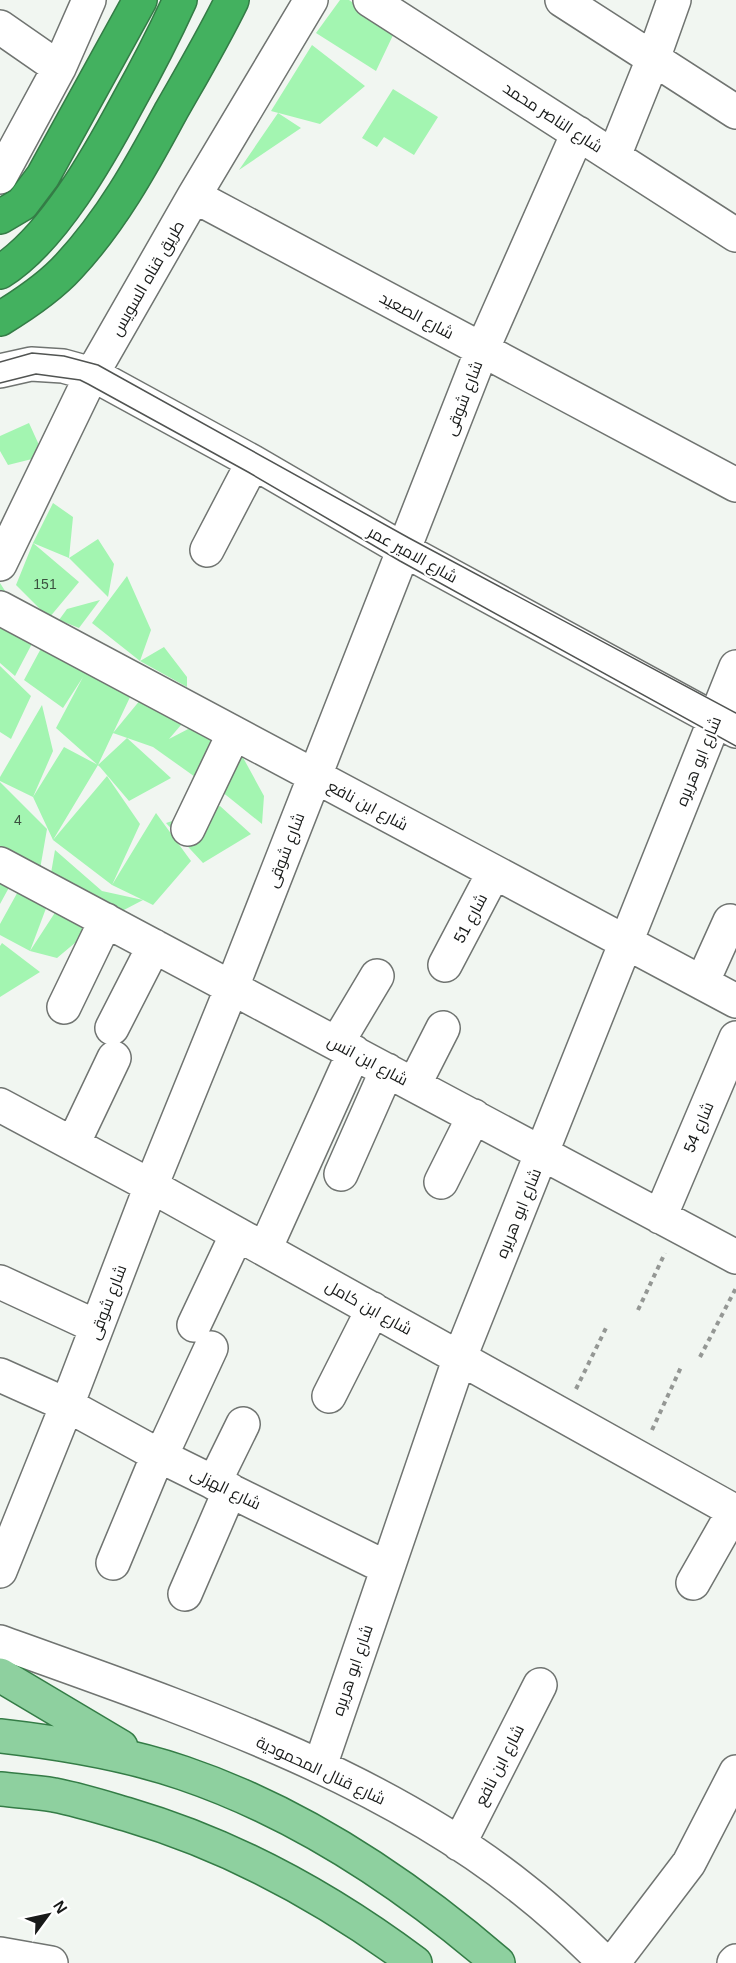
<svg xmlns="http://www.w3.org/2000/svg" width="736" height="1963" viewBox="0 0 736 1963" font-family="Arial,Cairo,sans-serif">
  <rect width="100%" height="100%" fill="#f1f6f1"/>
  <!-- building -->
  <path fill="#a3f5b1" d="M340,0H349L395,31L376,71L316,33Z
    M312,45L365,86L320,124L271,111Z
    M393,89L438,117L414,155L384,137L377,147L362,138Z
    M278,113L301,128L239,170Z
    M29,423L44,456L8,465L0,451V436Z
    M53,503L73,517L69,558L33,543Z
    M98,539L114,564L108,597L69,558Z
    M33,543L79,582L49,618L16,585Z
    M127,576L151,630L140,661L92,623Z
    M0,583L35,638L15,676L0,663Z
    M100,600L79,628L59,620L67,609Z
    M45,641L131,695L98,765L127,738L171,778L129,801L100,767L56,728L83,677L63,708L24,680Z
    M164,647L187,677V687L140,661Z
    M0,666L31,696L11,739L0,732Z
    M141,699L187,718L169,739L192,727L216,740L198,779L153,747L113,733Z
    M42,705L53,751L33,797L0,781V777Z
    M64,747L98,765L53,840L107,776L140,824L112,885L156,813L191,861L153,905L143,900L122,911L50,879L55,850L102,891L143,900L112,885L53,840L33,797Z
    M240,752L264,796L262,824L221,791Z
    M0,782L47,829L39,875L0,852Z
    M220,806L251,834L203,863L166,823Z
    M12,882L0,904V883Z
    M21,886L48,903L30,951L56,911L88,932L57,958L30,951L0,935V924Z
    M2,943L40,972L0,997V946Z"/>
  <g fill="none" stroke-linecap="round" stroke-linejoin="round">
    <!-- minor casing -->
    <g stroke="#707471" stroke-width="36">
      <path id="minor" d="M370,0L736,235
        M562,0L736,112
        M0,27L59,68
        M614,156L653,59L674,0
        M0,177L59,68L89,0
        M194,196L736,485
        M0,371L31,364L63,366L92,374L253,462L404,550L736,731
        M207,550L253,462
        M0,564L92,374L194,196L311,0
        M0,608L736,1001
        M188,829L234,733
        M0,864L736,1257
        M445,965L494,872
        M702,983L730,921
        M64,1007L106,920
        M112,1028L154,946
        M337,1043L377,976
        M414,1085L443,1028
        M0,1105L151,1186L736,1512
        M73,1144L114,1058
        M341,1174L387,1070
        M441,1182L474,1116
        M660,1217L736,1038
        M265,1249L354,1052
        M0,1282L97,1327
        M194,1325L237,1234
        M0,1375L67,1405L158,1455L387,1568
        M329,1396L373,1309
        M161,1456L211,1348
        M214,1483L243,1424
        M113,1563L158,1455
        M0,1571L67,1405L151,1186L232,987L482,350L578,133
        M693,1583L734,1511
        M185,1594L230,1490
        M0,1642C177,1706 376,1771 524,1890C552,1912 579,1937 605,1963
        M320,1766L460,1357L736,667
        M459,1844L540,1685
        M0,1954L51,1963
        M613,1963L689,1863L736,1772
        M734,1963L736,1961"/>
    </g>
    <!-- major casing -->
    <g stroke="#347c46" stroke-width="36">
      <path id="major" d="M0,1675L121,1747
        M0,1736C62,1743 124,1753 183,1773C301,1813 405,1883 498,1963
        M0,1789C18,1791 36,1792 54,1795C80,1800 105,1808 129,1815C234,1846 328,1898 415,1963"/>
    </g>
    <!-- highway casing -->
    <g stroke="#347c46" stroke-width="36">
      <path id="highway" d="M0,217L22,204L43,176L140,0
        M0,272C53,239 99,156 128,102C147,68 164,35 180,0
        M0,319C23,305 51,286 69,266C111,221 141,167 170,113C191,76 213,39 232,0"/>
    </g>
    <!-- path -->
    <path stroke="#949794" stroke-width="4" stroke-dasharray="4.5 4.5" stroke-linecap="butt" d="M638,1310L665,1253
      M700,1357L736,1288
      M576,1389L607,1326
      M652,1430L682,1365"/>
    <!-- minor -->
    <use href="#minor" stroke="#fff" stroke-width="33"/>
    <!-- major -->
    <use href="#major" stroke="#8ed09f" stroke-width="33"/>
    <!-- highway -->
    <use href="#highway" stroke="#43b15f" stroke-width="33"/>
    <!-- tram -->
    <path stroke="#515452" stroke-width="1.5" d="M0,362L32,353L64,356L98,365L409,538L736,713
      M0,383L36,374L80,380L88,384L248,472L400,561L736,746"/>
  </g>
  <g text-anchor="middle" stroke-width="4.5" stroke-linejoin="round" paint-order="stroke">
    <!-- number labels -->
    <g font-size="14" fill="#3b513f">
      <text x="45" y="589">151</text>
      <text x="18" y="825">4</text>
    </g>
    <!-- street labels -->
    <g font-size="16" fill="#181a19" stroke="#fff">
      <text transform="translate(553 117) rotate(33)" y="6">شارع الناصر محمد</text>
      <text transform="translate(147 278) rotate(-60)" y="6">طريق قناه السويس</text>
      <text transform="translate(417 315) rotate(28)" y="6">شارع الصعيد</text>
      <text transform="translate(463 398) rotate(-69)" y="6">شارع شوقى</text>
      <text transform="translate(413 554) rotate(29)" y="6">شارع الامير عمر</text>
      <text transform="translate(698 761) rotate(-68)" y="6">شارع ابو هريره</text>
      <text transform="translate(368 805) rotate(28)" y="6">شارع ابن نافع</text>
      <text transform="translate(285 850) rotate(-69)" y="6">شارع شوقى</text>
      <text transform="translate(470 918) rotate(-62)" y="6">شارع 51</text>
      <text transform="translate(368 1060) rotate(28)" y="6">شارع ابن انس</text>
      <text transform="translate(698 1127) rotate(-67)" y="6">شارع 54</text>
      <text transform="translate(518 1213) rotate(-68)" y="6">شارع ابو هريره</text>
      <text transform="translate(107 1302) rotate(-69)" y="6">شارع شوقى</text>
      <text transform="translate(369 1307) rotate(29)" y="6">شارع ابن كامل</text>
      <text transform="translate(226 1488) rotate(26)" y="6">شارع الهزلى</text>
      <text transform="translate(352 1670) rotate(-71)" y="6">شارع ابو هريره</text>
      <text transform="translate(499 1765) rotate(-63)" y="6">شارع ابن نافع</text>
      <text transform="translate(321 1770) rotate(25)" y="6">شارع قنال المحمودية</text>
    </g>
  </g>
  <!-- north arrow -->
  <g transform="translate(48 1915) rotate(57)" stroke="#ffffff" stroke-width="4.5" paint-order="stroke">
  <path d="M0-4.5L10 22L0 15L-10 22Z" fill="#181a19"/>
  <text y="-9" font-size="16" font-weight="bold" text-anchor="middle" fill="#181a19">N</text>
  </g>
</svg>
